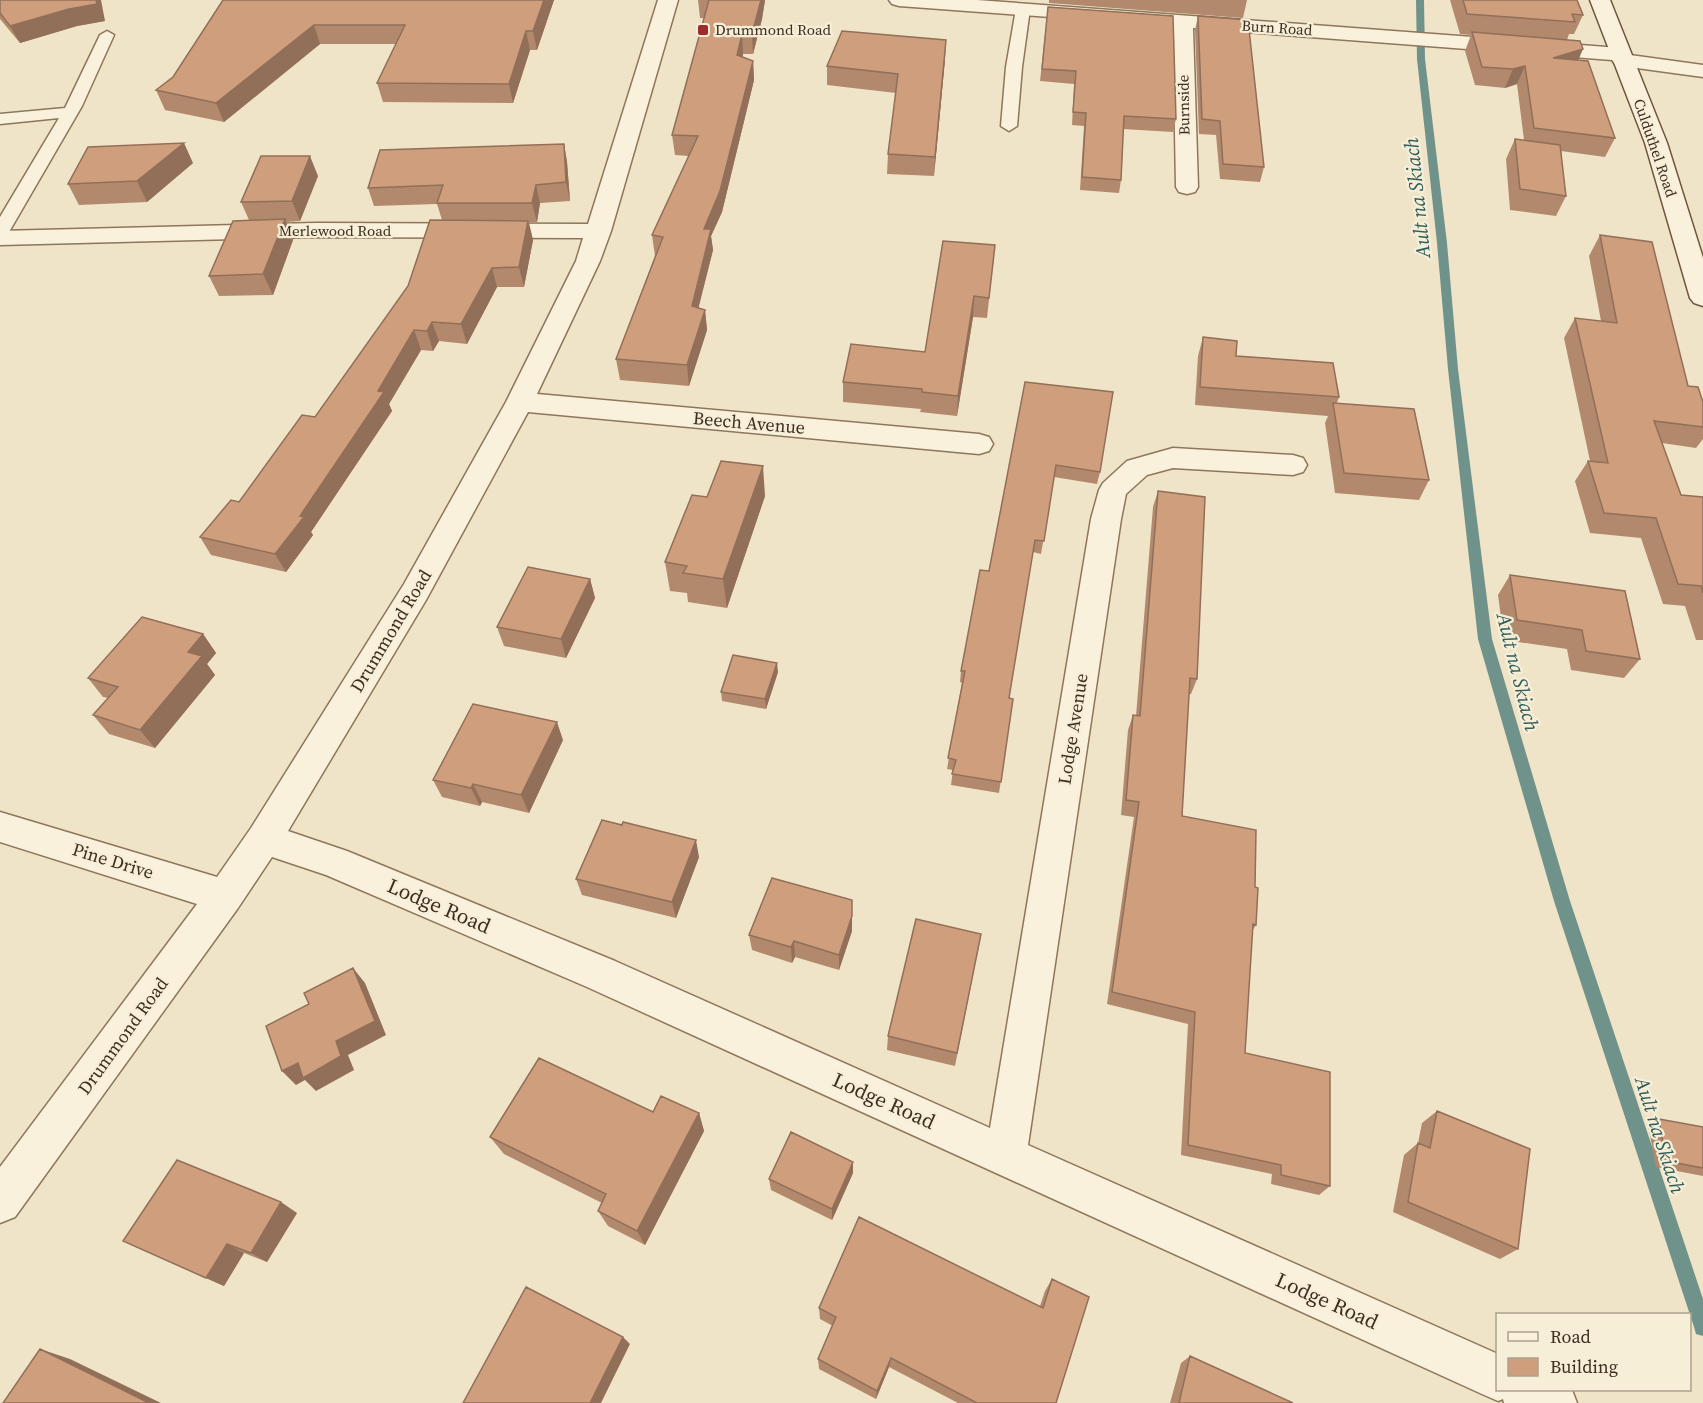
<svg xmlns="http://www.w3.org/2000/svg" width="1703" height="1403" viewBox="0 0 1703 1403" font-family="'Source Serif 4',serif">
  <rect width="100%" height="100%" fill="#f0e4c8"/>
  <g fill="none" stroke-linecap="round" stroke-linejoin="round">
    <!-- stream -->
    <path fill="#6f938a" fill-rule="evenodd" d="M1416,0H1424L1425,59L1447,243L1458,369L1492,639L1570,901L1703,1299V1336L1696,1334L1694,1327L1554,901L1478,639L1448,369L1437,243L1417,59Z"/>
    <!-- lane casing -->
    <g stroke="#8d765c" stroke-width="3">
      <path id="lane" d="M1023,5L1030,9L1022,67L1017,126L1009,131L1001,126L1006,67L1016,9Z
        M107,31L114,35L82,106L9,232L6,236L0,237V217L59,118L0,124V114L65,108L100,35Z"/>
    </g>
    <!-- street casing -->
    <g stroke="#8d765c" stroke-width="3">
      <path id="street" d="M658,0H678L611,231L600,261L537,394L979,434L989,437L993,444L989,451L979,454L528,412L426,600L288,831L347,851L615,961L990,1128L1091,519L1099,490L1103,483L1127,461L1173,448L1293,455L1303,458L1307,465L1303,472L1293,475L1173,468L1147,475L1126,494L1121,519L1028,1145L1498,1354V1390H1572L1577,1403H1504L1503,1399L1498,1401L1482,1394L587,987L326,875L272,857L238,908L15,1217L0,1223V1167L197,904L0,842V812L217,877L251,828L404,584L506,402L576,261L583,238L316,237L0,245V231L316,223L588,224Z
        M889,0H977L1620,48L1627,50L1630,55L1703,65V77L1622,66L1615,64L1612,60L1193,28L1198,187L1195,192L1187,194L1179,192L1176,187L1173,26L899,6L892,4Z"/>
    </g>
    <!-- secondary casing -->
    <g stroke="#6f573f" stroke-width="3">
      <path id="secondary" d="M1590,0H1610L1667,143L1703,258V306L1694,303L1690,298L1645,143Z"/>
    </g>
    <!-- lane -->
    <use href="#lane" fill="#faf1dc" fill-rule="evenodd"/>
    <!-- street -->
    <use href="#street" fill="#faf1dc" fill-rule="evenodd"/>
    <!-- secondary -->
    <use href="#secondary" fill="#faf1dc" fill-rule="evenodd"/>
  </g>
  <!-- wall -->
  <path fill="#b2896c" d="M0,0L105,21L77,26L20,43L0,19Z
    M223,0H554L537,50H530L513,103L383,102L377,83L396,44H320L224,122L165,110L156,90L173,77Z
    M698,0H765L762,19L753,54H743V57L753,61L754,80L722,212L711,236L713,250L698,308L705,310L707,330L689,386L620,380L616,359L655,256L652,235L689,156L675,155L672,135L704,18H700Z
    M1049,0H1247L1243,18L1049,3Z
    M1450,0H1577L1583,15L1574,34H1569L1567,40L1578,60L1615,138L1605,157L1561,151L1566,196L1556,216L1510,210L1506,159L1515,139L1524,140L1517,84L1505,88L1475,85L1465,51L1471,35L1460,34Z
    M1048,7L1176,119L1173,132L1123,129L1121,180L1119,193L1080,190L1084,126L1072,125L1074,84L1040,81Z
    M1198,16L1264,167L1260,182L1220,179L1216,135L1199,134L1195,30Z
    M945,59L934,176L887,174L888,154L896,93L827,85V66Z
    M564,144L567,162L570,201L540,203L537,222H529L533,240L524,287H497L467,344L439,341L433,351L421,350L389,404L392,411L311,532L313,535L286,572L211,555L200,537L239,502L315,417L408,286L442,220L437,204L374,206L368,188Z
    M193,163L147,202L79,205L68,184Z
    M318,176L300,221L286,222L293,240L273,295L219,296L209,276L249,220L241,202Z
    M1600,235L1688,386L1703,402V439L1696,448L1662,443L1681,495L1703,497V640H1696L1685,606L1663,604L1641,538L1590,533L1575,481L1588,461H1590L1564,338L1575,318L1601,321L1589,256Z
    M995,245L987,318L973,317L957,416L920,412L921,409L843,402V382L925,352Z
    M1203,337L1236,356L1339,397L1337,403L1429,480L1419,500L1335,493L1325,423L1328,416L1195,405L1198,356Z
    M1025,382L1100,472L1097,484L1054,477L1041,554L1033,552L1009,698L1013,699L999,793L951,785L953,770L947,769L962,683L960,682L961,671L989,571Z
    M1158,491L1197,679L1191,694H1189L1182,816L1255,887L1256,925L1252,931L1245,1053L1330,1186L1319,1195L1271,1184L1272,1174L1181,1155L1188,1024L1107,1004L1134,817L1121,815L1128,730L1133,715L1136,716L1153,507Z
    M765,496L727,608L688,602L687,593L670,591L665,562L707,497Z
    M1510,575L1640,659L1624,678L1571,670L1567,649L1504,640L1498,595Z
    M590,579L595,598L566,658L504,646L497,627Z
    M203,634L216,653L207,664L215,675L155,748L109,734L93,715L108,698L103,697L88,678Z
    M778,672L766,709L722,701L721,692Z
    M563,740L529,813L482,802L480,806L442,797L433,780Z
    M699,857L676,918L582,895L576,879Z
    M852,931L839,970L795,957L792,963L752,950L749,935Z
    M981,934L955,1066L887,1050L888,1036Z
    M1437,1111L1518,1249L1500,1259L1393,1212L1404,1155L1418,1143L1422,1123Z
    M653,1112L699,1113L704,1131L645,1245L608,1226L598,1211L602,1203L504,1154L490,1137Z
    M1659,1119L1703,1127V1176L1656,1167L1648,1125Z
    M853,1173L832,1220L771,1190L769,1179Z
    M297,1213L267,1262L244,1253L224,1286L123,1241Z
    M1052,1279L1056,1403H958L889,1367L876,1399L819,1369L818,1359L833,1326L820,1319L819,1308L1040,1306L1045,1291Z
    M1190,1356L1293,1403H1170L1181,1363Z"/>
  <!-- shaded-wall -->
  <path fill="#916f58" d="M96,0H101L105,21L77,26L20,43L10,26Z
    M544,0H554L537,50L533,31Z
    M761,0H765L762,19L753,54L752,34Z
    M314,25L320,44L224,122L216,103Z
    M526,31L530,50L513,103L509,84Z
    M742,34L743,54L738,75L737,55Z
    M946,40L945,59L934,176L935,157Z
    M1583,49L1575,68L1553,58Z
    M753,61L754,80L722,212L711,236L713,250L694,326L692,306L704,229Z
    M1525,66L1517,84L1505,88L1513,69Z
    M184,143L193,163L147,202L137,181Z
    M564,144L567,162L570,201L566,182Z
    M310,156L318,176L300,221L292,201Z
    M536,185L540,203L537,222L532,203Z
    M285,219L293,240L273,295L263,274Z
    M528,221L533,240L524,287L519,267Z
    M492,268L497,287L467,344L461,324Z
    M974,296L973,317L957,416L958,396Z
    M705,310L707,330L689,386L687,365Z
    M432,322L439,341L433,351L427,331Z
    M414,330L421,350L389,404L392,411L311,532L313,535L286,572L275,554L378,391Z
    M763,466L765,496L727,608L723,579Z
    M590,579L595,598L566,658L561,639Z
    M203,634L216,653L207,664L215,675L155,748L140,730L188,652Z
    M777,663L778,672L766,709L765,699Z
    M557,722L563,740L529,813L521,795Z
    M473,784L482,802L480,806L471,788Z
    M696,840L699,857L676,918L672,902Z
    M852,916V931L839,970V955Z
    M794,941L795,957L792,963L791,947Z
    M353,968L365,983L386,1035L348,1055L354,1070L316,1091L305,1080L296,1085L282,1071L336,1041Z
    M699,1113L704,1131L645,1245L637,1231Z
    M853,1162V1173L832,1220V1209Z
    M281,1202L297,1213L267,1262L251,1253Z
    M227,1244L244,1253L224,1286L206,1278Z
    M623,1337L630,1344L601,1403H590Z
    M40,1349L70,1359L161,1403H149Z
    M891,1358L889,1367L876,1399L877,1391Z"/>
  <!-- building -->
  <path fill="#cf9f7d" stroke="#916f58" stroke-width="1.5" d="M0,0H96L97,4L69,9L10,26L0,13Z
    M223,0H544L533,31H526L509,84L377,83L405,25H314L216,103L156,90L173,77Z
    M709,0H761L752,34H742L737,55L753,61L720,191L704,229H711L692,306L705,310L687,365L616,359L663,237L652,235L698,136L672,135Z
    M1463,0H1577L1583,15L1572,14L1575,22L1467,14Z
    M1048,7L1173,16L1176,119L1124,116L1121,180L1082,177L1086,113L1073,112L1076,71L1042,69Z
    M1198,16L1248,20L1264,167L1223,164L1220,121L1202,119Z
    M842,31L946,40L935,157L888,154L898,74L827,66Z
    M1472,32L1580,41L1583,49L1553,58L1588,61L1615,138L1534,128L1525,66L1513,69L1482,67Z
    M1515,139L1560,145L1566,196L1520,189Z
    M184,143L137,181L68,184L88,147Z
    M564,144L566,182L536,185L532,203H437L443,185L368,188L380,150Z
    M261,156H310L292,201L241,202Z
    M285,219L263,274L209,276L233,221Z
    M430,220L528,221L519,267L492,268L461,324L432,322L427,331L414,330L378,391L384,392L300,516L304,517L275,554L200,537L231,500L239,502L302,415L315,417L408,286Z
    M1600,235L1652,242L1688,386L1698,387L1703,402V427L1654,421L1681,495L1703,497V593L1701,586L1678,584L1656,518L1604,513L1588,461L1608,463L1575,318L1617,323Z
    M943,241L995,245L989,298L974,296L958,396L922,392V389L843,382L851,344L925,352Z
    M1203,337L1237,341L1236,356L1333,363L1339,397L1200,387Z
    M1025,382L1113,392L1100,472L1056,465L1044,541L1035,540L1009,698L1013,699L1001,782L952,774L956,760L948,758L965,671H961L980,570L989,571Z
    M1333,403L1414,409L1429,480L1344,473Z
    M721,461L763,466L723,579L683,573L687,566L665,562L692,495L707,497Z
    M1158,491L1205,497L1197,679L1190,678L1182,816L1256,830L1255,887L1258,888L1256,925L1253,924L1245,1053L1330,1072V1186L1281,1175V1165L1188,1145L1195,1012L1112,992L1139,802L1126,800L1133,715L1140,716Z
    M528,567L590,579L561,639L497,627Z
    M1510,575L1625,591L1640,659L1586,651L1582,630L1517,620Z
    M142,617L203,634L188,652L202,656L140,730L93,715L118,687L88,678Z
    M733,655L777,663L765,699L721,692Z
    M473,704L557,722L521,795L473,784L471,788L433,780Z
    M602,820L622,825L623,822L696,840L672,902L576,879Z
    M772,878L852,900V916L839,955L794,941L791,947L749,935Z
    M916,919L981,934L957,1053L888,1036Z
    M353,968L375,1021L336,1041L341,1056L303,1078L298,1063L282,1071L266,1026L309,1004L304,993Z
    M539,1058L653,1112L661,1096L699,1113L637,1231L598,1211L606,1194L490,1137Z
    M1437,1111L1530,1149L1518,1249L1408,1202L1418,1143L1430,1148Z
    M1659,1119L1703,1127V1168L1666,1161Z
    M791,1132L853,1162L832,1209L769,1179Z
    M177,1160L281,1202L251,1253L227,1244L206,1278L123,1241Z
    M859,1217L1043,1308L1052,1279L1089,1297L1056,1403H977L891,1358L877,1391L818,1359L836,1317L819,1308Z
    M526,1287L623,1337L590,1403H463Z
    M40,1349L149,1403H3Z
    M1190,1356L1293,1403H1179Z"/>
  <!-- markers -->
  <rect fill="#9e2a2b" stroke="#f7eed8" stroke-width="2" x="697" y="24" width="12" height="12" rx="3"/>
  <g text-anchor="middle" stroke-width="4.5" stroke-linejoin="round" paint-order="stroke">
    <!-- far-street labels -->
    <g font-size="15" fill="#3d2e20" stroke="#f7eed8">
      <text transform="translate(1277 28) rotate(4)" y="5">Burn Road</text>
      <text transform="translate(1184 105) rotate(-91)" y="5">Burnside</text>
      <text transform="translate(1655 148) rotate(71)" y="5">Culduthel Road</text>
      <text x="335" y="236">Merlewood Road</text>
    </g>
    <!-- far-poi labels -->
    <g font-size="15" fill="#3d2e20" stroke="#f7eed8" text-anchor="start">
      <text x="715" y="35">Drummond Road</text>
    </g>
    <!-- street labels -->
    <g font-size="18" fill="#3d2e20" stroke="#f7eed8">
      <text transform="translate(749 423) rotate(5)" y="6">Beech Avenue</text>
      <text transform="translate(391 631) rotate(-59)" y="6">Drummond Road</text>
      <text transform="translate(1073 729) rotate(-81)" y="6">Lodge Avenue</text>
      <text transform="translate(113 861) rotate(17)" y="6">Pine Drive</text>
      <text transform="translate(123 1036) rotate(-54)" y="6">Drummond Road</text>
    </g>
    <!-- water labels -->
    <g font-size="20" font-style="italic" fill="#2f5d5a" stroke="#f7eed8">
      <text transform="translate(1417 198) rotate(-96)" y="7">Ault na Skiach</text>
      <text transform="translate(1518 672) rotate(76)" y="7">Ault na Skiach</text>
      <text transform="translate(1660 1135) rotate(72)" y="7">Ault na Skiach</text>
    </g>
    <!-- near-street labels -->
    <g font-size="21" fill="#3d2e20" stroke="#f7eed8">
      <text transform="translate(439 906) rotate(23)" y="7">Lodge Road</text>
      <text transform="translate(884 1101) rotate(24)" y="7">Lodge Road</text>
      <text transform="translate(1327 1301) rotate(24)" y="7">Lodge Road</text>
    </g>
  </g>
  <!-- legend -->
  <rect x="1496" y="1313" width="195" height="78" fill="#f7eed8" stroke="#ada18e" stroke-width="1.5"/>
  <rect x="1508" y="1332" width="30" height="9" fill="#faf1dc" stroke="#ada18e" stroke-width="1.5"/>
  <text x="1550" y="1343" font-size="18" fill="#3d2e20">Road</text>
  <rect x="1508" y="1358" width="30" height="18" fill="#cf9f7d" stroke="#ada18e" stroke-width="1.5"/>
  <text x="1550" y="1373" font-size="18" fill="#3d2e20">Building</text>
</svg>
